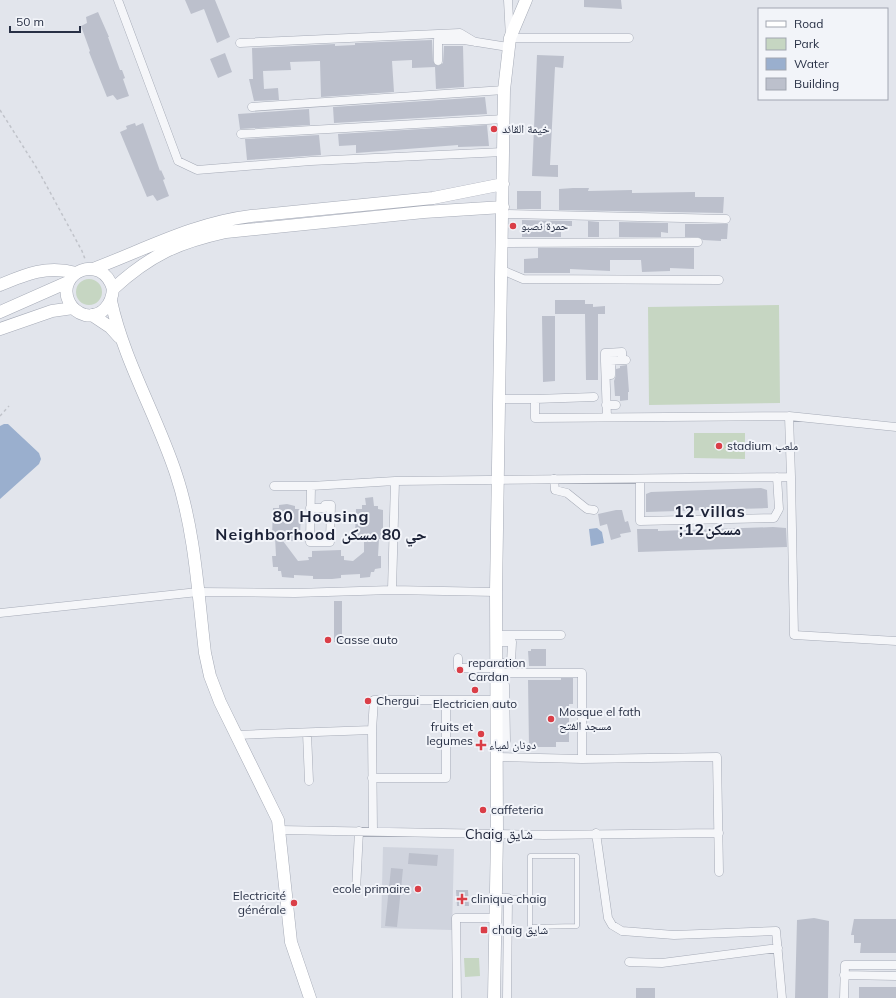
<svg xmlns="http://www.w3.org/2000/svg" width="896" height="998" viewBox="0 0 896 998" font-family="Mulish,'Noto Naskh Arabic',sans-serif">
  <rect width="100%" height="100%" fill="#e2e5ec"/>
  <!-- built -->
  <path fill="#d0d4de" d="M383,847L454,849L452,930L381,928Z"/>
  <!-- green -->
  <path fill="#c6d6c2" d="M76 292a13 13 0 1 1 26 0a13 13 0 1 1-26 0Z
    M779,305L780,403L649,405L648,307Z
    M694,433H745V459L694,458Z
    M464,958H479L480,976L465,977Z"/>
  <!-- water -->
  <path fill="#9aafce" d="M4,424H8L39,453L41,459L39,464L0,499V426Z
    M597,528L602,532L604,543L591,546L589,529Z"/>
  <!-- building -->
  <path fill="#bcc0cc" d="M185,0H215L230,37L217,43L204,9L191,14Z
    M584,0H621L622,9L584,7Z
    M98,12L109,37H108L120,70H122L125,78L123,79L129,96L117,100L113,95L107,97L89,52L90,51L81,26L87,23L86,17Z
    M432,40L433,61L438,66L443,63L444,46H463L464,87L436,89L435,67L412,68V60L392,61L394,92L321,97L320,61L290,62L291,70L263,71L264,89L278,88L279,100L254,101L249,79H253L252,48L335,44V46L355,45V43Z
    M225,53L232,72L218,78L210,59Z
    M537,55L564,56L563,68L555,67L550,165H558V177L532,176Z
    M485,97L487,114L334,123L333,107Z
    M309,109L310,125L240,129L238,114Z
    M135,123L136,126L143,123L160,171L161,170L165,179L163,180L169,196L157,201L153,195L147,197L120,132L127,129L126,126Z
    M487,125L489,146L458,147V145L356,153V145L339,146L338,134Z
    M319,135L321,155L247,160L245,139Z
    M573,188H589L588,191L632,190V193L695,192V197H724L723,213L559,210V189Z
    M517,191H541V209H517Z
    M522,220L572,221V226H561V237H522Z
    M588,221L599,222V237H588Z
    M619,222L668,223V233L661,232V237H619Z
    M685,224H728L727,239H721V241L703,240L698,237H685Z
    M538,248H694V269L670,268V271L642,272L641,260H610V271L570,269V273H524V259L538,258Z
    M555,300H585V304H593V307L605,306V314H598V380H586L585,314H555Z
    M542,316H555V381L543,382Z
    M627,365L629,392H628V400L620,401V396H615L614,381L616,375V369L620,368V366Z
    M761,488L767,490L768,508L646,512V494L651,492Z
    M373,497L374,506H378V509L383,510V539H379L378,556H381V568L375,569L374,572H371L370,577L360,578V574L341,575V578L332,579H313V576L294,575V578L282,577L281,571H278V567H273L272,556H276L275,537H272L273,508H279V505L287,504L295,506V509H301L300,538H294V541H283L298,561L309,560L308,557H312V551L341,550V556H344V560L353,561L364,552V541H360V537H355L356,509H362V505H366L365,498Z
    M616,510H622L625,522L628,521L631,532L620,534L621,537L611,540L607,524L600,526L598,514Z
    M773,527L786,528L787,547L638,552L637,529H658V531Z
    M334,601H342V642H334Z
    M531,649H546V666H529L528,651H531Z
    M561,678H573V704H569V742H556V747H529L528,680H561Z
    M409,853L438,855L437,866L408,864Z
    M391,868L403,869L397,927L385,926Z
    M456,890H468L469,906H457Z
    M814,918L829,921L828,998H795L797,920Z
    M854,919H896V953H860L861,943H854V935H851Z
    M859,987H896V998H859Z
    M636,988H655V998H636Z"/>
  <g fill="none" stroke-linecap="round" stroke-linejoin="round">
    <!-- lane casing -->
    <g stroke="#a6abb7" stroke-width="5">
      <path id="lane" d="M508,898L530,897V927L577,926V856H530V897"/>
    </g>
    <!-- street casing -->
    <g stroke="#a6abb7" stroke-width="9">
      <path id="street" d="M118,0L178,161L197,170L311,161L503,152
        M508,0L510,38H629
        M240,43L460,33L475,42
        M438,61V40H464L508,47
        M252,107L504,90
        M241,134L504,119
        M503,214L726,219
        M502,243L698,242
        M502,270L523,279L719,280
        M605,361V353L622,352V360
        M606,375H611V361
        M500,399H535V418L789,416
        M535,399L594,397
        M606,405H616
        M607,417L605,361L626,360
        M791,477L794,635L896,641
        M554,479L555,490L567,493L587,509L594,510
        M640,479V521L774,518L779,509L777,477
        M274,486H311L395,481L791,477L789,416L896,427
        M310,508H325V505H331L330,542H310L311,486
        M392,590L395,481
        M0,613L198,592L295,593L392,590L496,592
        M497,635H561
        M497,642H512L511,663H497
        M458,658V668H497
        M497,673H582V759
        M307,733L309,781
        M237,735L372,730
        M496,741H506L505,685H497
        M496,757L582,759L717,757L719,872
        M372,778H446V701
        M280,830L544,835L719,833
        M373,831L372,730L374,700H497
        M596,833L608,918L612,925L622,931L674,935L776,931L782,998
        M356,890L359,831
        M496,898H508L507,998
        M629,962L662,963L778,948
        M844,975L896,976
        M457,998L456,918H496
        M844,998L845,965H896"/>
    </g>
    <!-- secondary casing -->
    <g stroke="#a6abb7" stroke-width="13">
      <path id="secondary" d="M93,269C146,249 194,223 251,216L433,198L503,184
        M0,285C26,274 47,265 76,273
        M113,289C102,252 55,272 69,302C72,308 78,313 85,315C102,318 112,304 113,289C150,255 177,243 226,232L424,212L503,207
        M111,301C124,361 157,416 176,474C195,531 198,594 205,653L210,676L220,702L278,820L291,942L310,998
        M0,312L68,282
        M92,315L110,327L119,337
        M0,329L52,311L73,308
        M494,998L497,835L496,592L504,90L510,38L526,0"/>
    </g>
    <!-- path -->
    <path stroke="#c0c3ca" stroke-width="1.5" stroke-dasharray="3 3" stroke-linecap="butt" d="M0,110L38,170L82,251L85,259
      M0,416L9,406"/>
    <!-- lane -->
    <use href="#lane" stroke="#f5f6f9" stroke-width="4"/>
    <!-- street -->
    <use href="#street" stroke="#f5f6f9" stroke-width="8"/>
    <!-- secondary -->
    <use href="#secondary" stroke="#fff" stroke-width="12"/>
  </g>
  <!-- markers -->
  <g fill="#da3e47" stroke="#f2f4f9" stroke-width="1.5">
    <circle cx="494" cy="129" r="4"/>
    <circle cx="513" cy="226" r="4"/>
    <circle cx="719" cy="446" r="4"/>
    <circle cx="328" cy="640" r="4"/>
    <circle cx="460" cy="670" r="4"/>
    <circle cx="475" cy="690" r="4"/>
    <circle cx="368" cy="701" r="4"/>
    <circle cx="551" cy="719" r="4"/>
    <circle cx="481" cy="734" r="4"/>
    <path d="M479 739h4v4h4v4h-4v4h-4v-4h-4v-4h4z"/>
    <circle cx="483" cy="810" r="4"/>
    <circle cx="418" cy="889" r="4"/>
    <path d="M460 893h4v4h4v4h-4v4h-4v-4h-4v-4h4z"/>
    <circle cx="294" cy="903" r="4"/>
    <rect x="480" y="926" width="8" height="8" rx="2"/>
  </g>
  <g text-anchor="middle" stroke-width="4" stroke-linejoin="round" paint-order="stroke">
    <!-- poi labels -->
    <g font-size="12" fill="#283045" stroke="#f2f4f9" text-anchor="start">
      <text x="502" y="133">خيمة القائد</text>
      <text x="521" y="230">حمرة نصبو</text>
      <text x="727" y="450">stadium ملعب</text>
      <text x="336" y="644">Casse auto</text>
      <text x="468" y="667">reparation<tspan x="468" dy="14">Cardan</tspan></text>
      <text x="376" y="705">Chergui</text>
      <text x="475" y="708" text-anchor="middle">Electricien auto</text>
      <text x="559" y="716">Mosque el fath<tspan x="559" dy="14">مسجد الفتح</tspan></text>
      <text x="473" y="731" text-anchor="end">fruits et<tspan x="473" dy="14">legumes</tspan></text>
      <text x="489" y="749">دونان لمياء</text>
      <text x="491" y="814">caffeteria</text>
      <text x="410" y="893" text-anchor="end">ecole primaire</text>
      <text x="286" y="900" text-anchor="end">Electricité<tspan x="286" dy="14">générale</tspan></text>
      <text x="471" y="903">clinique chaig</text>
      <text x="492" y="934">chaig شايق</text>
    </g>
    <!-- quarter labels -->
    <g font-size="14" fill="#1b2136" stroke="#f2f4f9">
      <text x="499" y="839">Chaig شايق</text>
    </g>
    <!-- district labels -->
    <g font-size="16" font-weight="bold" letter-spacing="1" fill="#1b2136" stroke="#f2f4f9">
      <text x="710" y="517">12 villas<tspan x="710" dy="18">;12مسكن</tspan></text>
      <text x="321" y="522">80 Housing<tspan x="321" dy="18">Neighborhood حي 80 مسكن</tspan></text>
    </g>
  </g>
  <!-- legend -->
  <rect x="758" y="8" width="130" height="92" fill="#f2f4f9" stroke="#a1a6b1"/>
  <rect x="766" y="21" width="20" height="6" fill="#ffffff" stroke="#a1a6b1"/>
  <text x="794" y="28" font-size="12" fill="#283045">Road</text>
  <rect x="766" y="38" width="20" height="12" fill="#c6d6c2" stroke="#a1a6b1"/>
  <text x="794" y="48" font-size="12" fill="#283045">Park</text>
  <rect x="766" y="58" width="20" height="12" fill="#9aafce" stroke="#a1a6b1"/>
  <text x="794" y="68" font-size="12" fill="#283045">Water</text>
  <rect x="766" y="78" width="20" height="12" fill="#bcc0cc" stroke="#a1a6b1"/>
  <text x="794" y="88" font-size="12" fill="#283045">Building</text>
  <!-- scale -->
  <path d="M10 26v6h70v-6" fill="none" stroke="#283045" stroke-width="2"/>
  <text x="16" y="26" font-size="12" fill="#283045" stroke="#f2f4f9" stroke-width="3" paint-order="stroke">50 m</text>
</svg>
